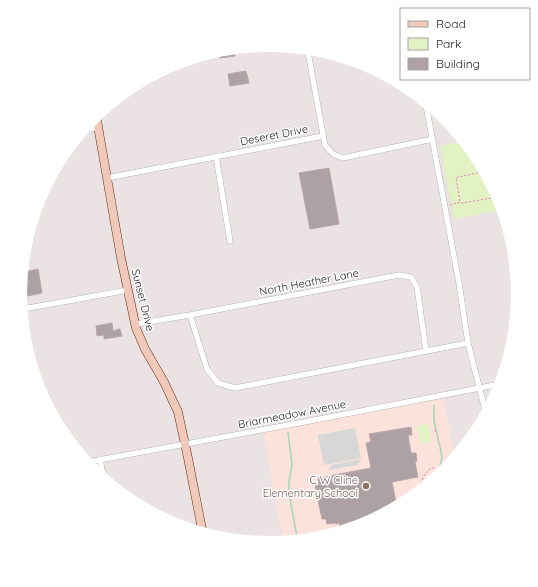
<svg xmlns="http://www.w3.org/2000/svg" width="538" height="587" viewBox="0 0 538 587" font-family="Quicksand,sans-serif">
  <rect width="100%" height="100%" fill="#ebe2e3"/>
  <!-- education -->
  <path fill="#fbe3dc" d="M444,398L454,456L445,470L364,524L283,540L263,431Z"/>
  <!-- park -->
  <path fill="#e3f2c2" d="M462,142L499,198L501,210L454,219L440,146Z
    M428,424L431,442L420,443L417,426Z"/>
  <!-- parking -->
  <path fill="#d7d7d7" d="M355,428L361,458L324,465L318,435Z
    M361,459L358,465L329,470L331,465Z"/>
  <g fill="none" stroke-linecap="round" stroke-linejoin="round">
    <!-- stream -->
    <path stroke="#a7d5bb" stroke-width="1.5" d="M434,405V421L440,447L442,458L440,466L443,471
      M288,432L292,465L289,482V493L297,537"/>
  </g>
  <!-- building -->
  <path fill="#ada1a5" stroke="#bba6ad" d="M234,51L235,56L220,58L219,54Z
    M246,71L249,83L230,86L228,74Z
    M329,168L339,224L310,229L299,173Z
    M38,269L42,293L28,296L24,275V272Z
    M112,323L113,331L120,329L122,336L104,339V335L97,336L96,326Z
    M411,427L412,435H408L411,453H416L417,461L415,462L418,477L392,482L396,502L377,515L372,516L373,518L364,524H361L360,520L348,522L349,527L340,528L339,523L336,524L335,523L327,524L326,519H322L315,486L319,485L318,478L371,468L366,443L371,442L369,434Z"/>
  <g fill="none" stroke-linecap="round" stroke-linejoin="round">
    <!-- street casing -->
    <g stroke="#929292" stroke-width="6">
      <path id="street" d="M308,52L325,145L333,154L343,158L433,139
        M426,105L459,283L468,343L485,410
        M85,130L98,127
        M216,156L230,241
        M107,178L323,136
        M23,309L128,290
        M190,315L207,369L218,383L235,388L468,343
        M136,324L190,315L399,275L411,277L417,287L426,351
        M100,459L103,476
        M88,462L299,423L500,384"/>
    </g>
    <!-- secondary casing -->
    <g stroke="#642c10" stroke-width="9">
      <path id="secondary" d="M96,115L121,258L136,328L145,349L164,382L178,412L188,458L202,529"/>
    </g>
    <!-- path -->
    <path stroke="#e975c3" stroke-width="1" stroke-dasharray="2 2" stroke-linecap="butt" d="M460,201L456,178L458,177L482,172
      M450,205L460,202L462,203L498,197
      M434,431L438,430
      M419,487L425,474L431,468H434L440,473"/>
    <!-- street -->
    <use href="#street" stroke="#fff" stroke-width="5.5"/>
    <!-- secondary -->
    <use href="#secondary" stroke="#f1c9ba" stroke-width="8"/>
  </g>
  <!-- markers -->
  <circle fill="#8d6e63" stroke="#fff" stroke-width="1.5" cx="366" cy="486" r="4"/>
  <g text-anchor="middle" stroke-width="3" stroke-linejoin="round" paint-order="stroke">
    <!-- street labels -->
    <g font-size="11" fill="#1b1b1b" stroke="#fff">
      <text transform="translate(274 135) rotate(-11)" y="4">Deseret Drive</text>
      <text transform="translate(309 282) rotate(-11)" y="4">North Heather Lane</text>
      <text transform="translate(143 300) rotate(76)" y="4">Sunset Drive</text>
      <text transform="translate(292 414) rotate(-11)" y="4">Briarmeadow Avenue</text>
    </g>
    <!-- education labels -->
    <g font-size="11" fill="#785e54" stroke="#fff" text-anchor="end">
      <text x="358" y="484">C W Cline<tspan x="358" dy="13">Elementary School</tspan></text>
    </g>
  </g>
  <!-- crop -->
  <path d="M0 0H538V587H0ZM27 294a242 242 0 1 1 484 0a242 242 0 1 1-484 0Z" fill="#fff" fill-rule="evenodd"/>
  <!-- legend -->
  <rect x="400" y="8" width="130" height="72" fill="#ffffff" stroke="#a4a4a4"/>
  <rect x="408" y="21" width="20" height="6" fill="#f1c9ba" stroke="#a4a4a4"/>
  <text x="436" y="28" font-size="12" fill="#1b1b1b">Road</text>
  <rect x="408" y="38" width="20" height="12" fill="#e3f2c2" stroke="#a4a4a4"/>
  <text x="436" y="48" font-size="12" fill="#1b1b1b">Park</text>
  <rect x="408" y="58" width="20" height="12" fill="#ada1a5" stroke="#a4a4a4"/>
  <text x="436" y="68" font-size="12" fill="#1b1b1b">Building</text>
</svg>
